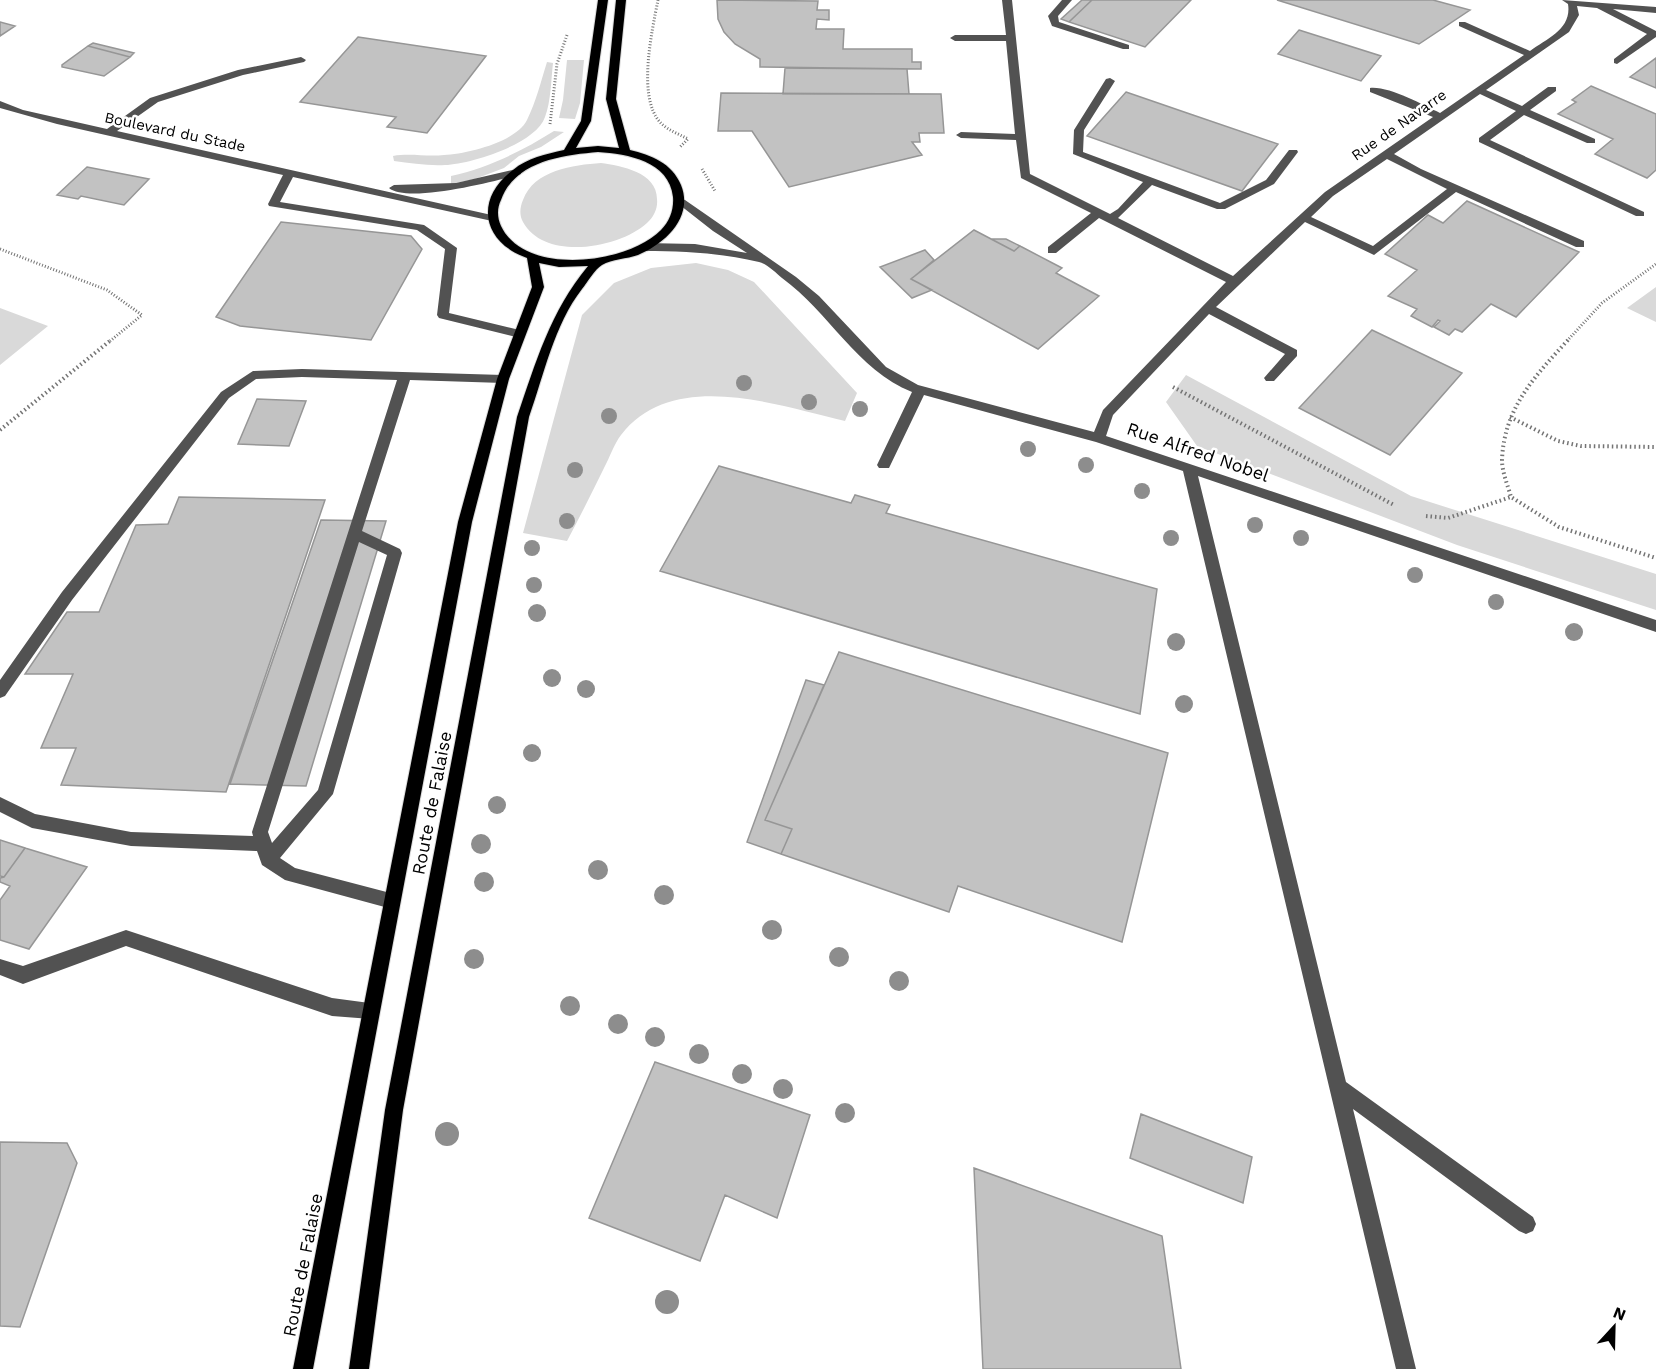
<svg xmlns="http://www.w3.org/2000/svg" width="1656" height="1369" viewBox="0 0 1656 1369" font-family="'Work Sans',sans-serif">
  <rect width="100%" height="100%" fill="#fff"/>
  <!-- green -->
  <path fill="#d9d9d9" d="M567,60H584L580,103L575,119L559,118L563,100Z
    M547,62L553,63C551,80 551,101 545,117C536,144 471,164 445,165C428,166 411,163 394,161L393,156C410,153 427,157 444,155C467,154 516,142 527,120C536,102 541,81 547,62Z
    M554,131L564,132L541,147L519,156L504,168L475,179L451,184V176C488,168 522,151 554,131Z
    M601,163C621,166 657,172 657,199C658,208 654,217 647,223C620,248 545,262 523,222C519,215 520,207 523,200C534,170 573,165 601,163Z
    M696,263L728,270L754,282L857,393L845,421C777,405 673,368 621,435C614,444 610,457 604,468C592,492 580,517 567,541L523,533L582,315L614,283L651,268Z
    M1656,287V322L1627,308Z
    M0,308L48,326L0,365Z
    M1186,375L1411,496L1656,574V610L1457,545L1197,446L1166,402Z"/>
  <!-- building -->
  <path fill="#c2c2c2" stroke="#969696" stroke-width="1.5" d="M717,0L818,1L817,10H829V20L817,19L816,29H844L843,49H912V62H921V69L760,67V59L735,44L724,32L718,19Z
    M1082,0H1092L1069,22L1061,19Z
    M1092,0H1191L1145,47L1069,22Z
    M1277,0H1433L1470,10L1419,44Z
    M0,22L15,26L0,36Z
    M1299,30L1381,56L1361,81L1278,54Z
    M358,37L486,56L427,133L387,127L396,117L300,102Z
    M93,43L134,53L130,57L88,46Z
    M88,46L130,57L104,76L62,67V65Z
    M1656,58V88L1630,77Z
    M785,68L907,69L909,94H783Z
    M1591,86L1656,114V170L1647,178L1595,154L1613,139L1558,114L1576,102L1572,100Z
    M1126,92L1190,114L1278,144L1242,191L1087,136Z
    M721,93L941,94L944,133H919L920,142H912L922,155L789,187L752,131H718Z
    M87,167L149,179L124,205L81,196L78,199L57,195Z
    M1467,201L1579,252L1516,317L1491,304L1462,332L1455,329L1449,335L1434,327L1440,321L1438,320L1432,327L1411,316L1417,309L1388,296L1417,270L1385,254L1428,215L1443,223Z
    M281,222L411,236L422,249L371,340L240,326L216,317Z
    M974,230L1014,251L1020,246L1062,268L1056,273L1099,296L1038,349L911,279Z
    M991,239H1006L1020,246L1014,251Z
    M925,250L934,260L911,279L932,290L912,298L880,267Z
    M1372,330L1462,373L1390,455L1299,408Z
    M257,399L306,401L289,446L238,444Z
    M719,466L851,503L855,495L890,505L886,513L1157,589L1140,714L660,571Z
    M179,497L325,500L226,792L61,785L76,748H41L73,674H25L67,612H99L136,525L168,524Z
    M321,520L386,521L306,786L230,784Z
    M839,652L1168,753L1122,942L958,886L949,912L781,854L792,829L765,820Z
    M806,680L824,685L765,820L792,829L781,854L747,842Z
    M0,840L25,848L4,877L0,876Z
    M25,848L87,867L29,949L0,940V900L10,886L0,882V878L4,877Z
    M655,1062L810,1115L777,1218L725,1195L700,1261L589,1218Z
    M1141,1114L1252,1157L1243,1203L1130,1158Z
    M0,1142L67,1143L77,1163L20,1327L0,1326Z
    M974,1168L1162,1236L1181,1369H983Z"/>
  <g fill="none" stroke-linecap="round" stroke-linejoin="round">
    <!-- major casing -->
    <g stroke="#dbdbdb" stroke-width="2">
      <path id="major" d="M598,0H608L591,121L576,148L598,146L619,148L606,99L616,0H626L616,99L630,150C651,155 672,163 681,185C694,217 665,244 638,255C627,259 612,259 602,265C595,269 587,283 582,289C554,325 544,375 529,417L403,1110L369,1369H349L385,1110L517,417C536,362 550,312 588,266L559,267L539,263L544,287L509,379L472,522L313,1369H293L458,522L497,379L532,287L527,258C482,242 474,199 513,170C527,158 546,154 564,150L581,121ZM598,152C628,154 669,161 673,197C674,209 670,221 661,230C628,264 525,277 501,226C497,217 497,208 501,200C515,161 563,155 598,152Z"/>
    </g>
    <!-- path-far1 -->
    <path stroke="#747474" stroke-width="3" stroke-dasharray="1 2" stroke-linecap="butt" d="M658,0C652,31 637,97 660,122C667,130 679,134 688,139L680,147
      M550,124L557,64L567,35
      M702,169L715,191
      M0,249L107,290L142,315L110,341
      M1567,341L1602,303L1656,264"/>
    <!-- path -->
    <path stroke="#747474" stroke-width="4" stroke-dasharray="1.5 3" stroke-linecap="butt" d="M1568,340C1535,376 1504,408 1502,460C1502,472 1508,486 1511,497L1559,527L1656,558
      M1173,387L1394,505
      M1510,417L1558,441L1581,446L1656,447
      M0,430L111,340
      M1426,516L1448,518L1511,497"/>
    <!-- minor -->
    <path fill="#525252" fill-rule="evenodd" d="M1002,0H1012L1030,174L1110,214L1118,209L1143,182L1073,154L1074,130L1106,79L1110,78L1115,81L1084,130L1083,152L1220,203L1266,180L1289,150H1297L1298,152L1274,184L1225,209H1217L1152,185L1118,218L1233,276L1325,192L1433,117L1370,92V88C1389,86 1423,105 1440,113L1524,55L1459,26V22H1465L1530,51C1548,38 1572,29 1568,4L1562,0L1656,7V13L1613,9L1656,31V37L1617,64L1614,63V59L1647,34L1597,8L1577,6L1579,15L1569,32L1486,90L1522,106L1548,87H1556V91L1530,110L1595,139V143H1587L1524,115L1490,140L1644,212V216H1636L1479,142V138L1516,111L1480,94L1394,154L1421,169L1584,241V247H1576L1456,192L1374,255L1305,222L1216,307L1297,350V356L1274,381H1266L1264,378L1285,354L1209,314L1113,415L1106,436L1656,620V632L1198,476L1346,1082L1533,1217L1536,1224L1533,1231L1526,1234L1519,1231L1353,1109L1416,1369H1396L1183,471L1096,442L924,395L889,468H879L877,465L912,392C857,370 829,312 782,278C776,273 767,264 759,262C722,253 683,251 645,251L639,247L645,243L695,244L747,253L713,231L676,202L681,199L685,200L796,277L819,296L886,367L918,385L1094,432L1103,410L1226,282L1099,218L1056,253H1048V247L1091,213L1021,178L1016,140L961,138L956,135L961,132L1015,134L1006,41H955L950,38L955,35H1006ZM1387,159L1447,189L1373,246L1311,217L1333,196Z
      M1062,0H1072L1058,16L1059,22L1129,45V49H1123L1052,26L1048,16Z
      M301,57L306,60L304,62L243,75L158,102L117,131L496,216V220L492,221L293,177L280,202L424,225L457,248L449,313L524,331V337L520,338L439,318L437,315L445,249L417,230L269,206L268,204L283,175L57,124L0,108V101L23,110L107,129L150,98L238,70Z
      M517,169L521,170V174C496,181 408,204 389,188L394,185L456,183Z
      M302,369L503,375L509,379L503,383L410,380L362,531L400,549L402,553L333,794L280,858L295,868L398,895L400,901L398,907L392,909L285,880L262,865L257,851L131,846L32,828L0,812V797L35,814L131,832L253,836L252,832L397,380L302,377L256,379L229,398L72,600L5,696L0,698V680L62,592L221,392L253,371ZM359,542L387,555L318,790L272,843L268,832Z
      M126,930L332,998L377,1004L380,1010L377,1016L371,1019L332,1016L126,946L23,984L0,975V959L23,966Z"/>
    <!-- major -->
    <use href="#major" fill="#000" fill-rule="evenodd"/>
  </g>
  <!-- trees -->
  <g fill="#8d8d8d">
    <circle cx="744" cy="383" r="8"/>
    <circle cx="809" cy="402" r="8"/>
    <circle cx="860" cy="409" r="8"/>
    <circle cx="609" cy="416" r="8"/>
    <circle cx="1028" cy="449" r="8"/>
    <circle cx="1086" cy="465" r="8"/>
    <circle cx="575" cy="470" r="8"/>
    <circle cx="1142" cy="491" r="8"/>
    <circle cx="567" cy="521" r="8"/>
    <circle cx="1255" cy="525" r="8"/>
    <circle cx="1171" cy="538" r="8"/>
    <circle cx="1301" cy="538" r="8"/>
    <circle cx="532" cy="548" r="8"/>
    <circle cx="1415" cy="575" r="8"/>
    <circle cx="534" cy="585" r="8"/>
    <circle cx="1496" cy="602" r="8"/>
    <circle cx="537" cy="613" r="9"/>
    <circle cx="1574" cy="632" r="9"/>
    <circle cx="1176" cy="642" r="9"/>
    <circle cx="552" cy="678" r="9"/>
    <circle cx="586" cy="689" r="9"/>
    <circle cx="1184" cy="704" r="9"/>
    <circle cx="532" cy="753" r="9"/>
    <circle cx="497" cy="805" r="9"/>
    <circle cx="481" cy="844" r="10"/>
    <circle cx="598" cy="870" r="10"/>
    <circle cx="484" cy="882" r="10"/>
    <circle cx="664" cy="895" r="10"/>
    <circle cx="772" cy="930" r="10"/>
    <circle cx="839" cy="957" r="10"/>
    <circle cx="474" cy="959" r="10"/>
    <circle cx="899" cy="981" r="10"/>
    <circle cx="570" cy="1006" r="10"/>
    <circle cx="618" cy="1024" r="10"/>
    <circle cx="655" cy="1037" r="10"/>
    <circle cx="699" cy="1054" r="10"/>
    <circle cx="742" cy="1074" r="10"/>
    <circle cx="783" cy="1089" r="10"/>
    <circle cx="845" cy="1113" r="10"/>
    <circle cx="447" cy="1134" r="12"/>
    <circle cx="667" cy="1302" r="12"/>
  </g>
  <g text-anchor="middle" stroke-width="5" stroke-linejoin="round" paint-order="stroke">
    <!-- far-street labels -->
    <g font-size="15" fill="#000" stroke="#fff">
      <text transform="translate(1399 125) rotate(-35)" y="5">Rue de Navarre</text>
      <text transform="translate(175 132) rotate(12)" y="5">Boulevard du Stade</text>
    </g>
    <!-- street labels -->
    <g font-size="18" fill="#000" stroke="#fff">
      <text transform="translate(1198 452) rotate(19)" y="6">Rue Alfred Nobel</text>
      <text transform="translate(432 803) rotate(-79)" y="6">Route de Falaise</text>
      <text transform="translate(303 1265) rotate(-79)" y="6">Route de Falaise</text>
    </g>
  </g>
  <!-- north arrow -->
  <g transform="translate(1614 1327) rotate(22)" stroke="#ffffff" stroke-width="4.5" paint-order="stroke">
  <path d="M0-4.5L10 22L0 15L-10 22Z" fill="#000000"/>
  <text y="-9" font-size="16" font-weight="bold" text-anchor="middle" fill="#000000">N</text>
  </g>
</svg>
